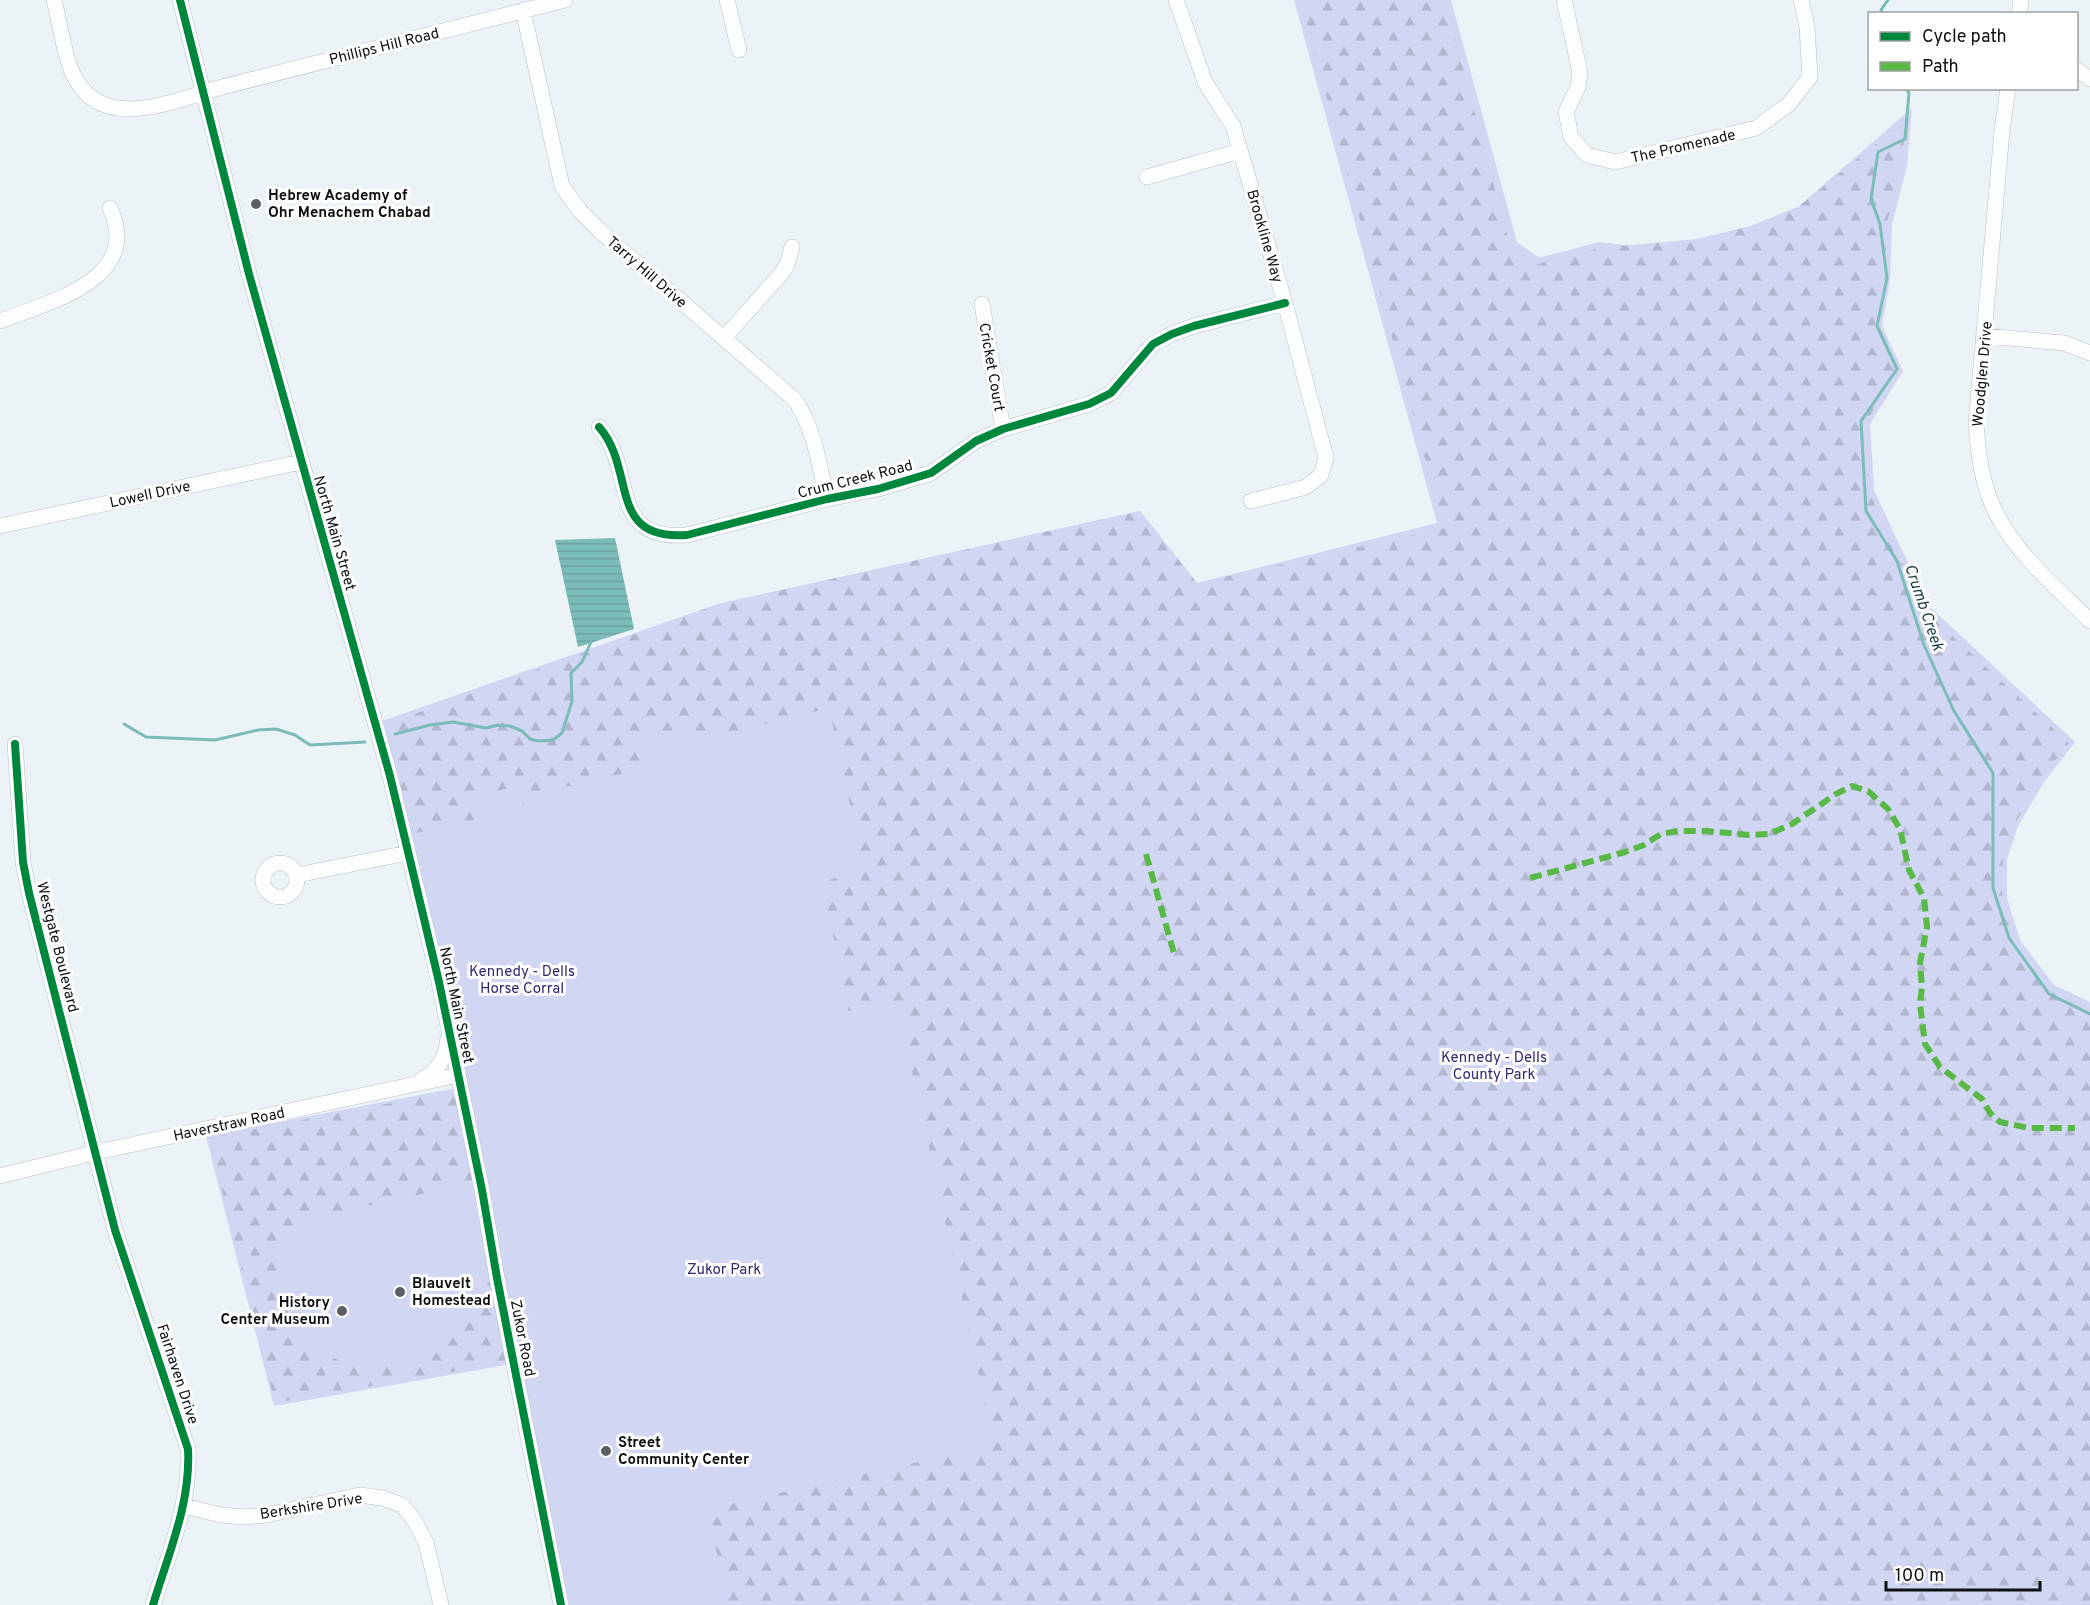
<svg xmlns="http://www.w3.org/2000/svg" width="2090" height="1605" viewBox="0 0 2090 1605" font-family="Overpass,sans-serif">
  <defs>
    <pattern id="forest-firs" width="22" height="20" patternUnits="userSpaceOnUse" patternTransform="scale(1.5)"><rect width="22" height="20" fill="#d1d6f2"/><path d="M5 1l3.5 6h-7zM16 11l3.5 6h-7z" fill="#b2b7cf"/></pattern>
    <pattern id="water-rules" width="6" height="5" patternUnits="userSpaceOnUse" patternTransform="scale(1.5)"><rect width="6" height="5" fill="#7bbcb9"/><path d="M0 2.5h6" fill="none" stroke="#69a19e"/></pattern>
  </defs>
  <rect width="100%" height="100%" fill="#ebf3f7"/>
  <!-- green -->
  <path fill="#d1d6f2" d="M1294,0H1451L1517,242L1539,258L1599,242L1642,247L1697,239L1751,226L1798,207L1912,108L1907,166L1892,224L1890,280L1882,326L1903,371L1870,424L1874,490L1899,544L1930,607L2075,742L2044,782L2018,826L2007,859V898L2020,940L2054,985L2090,1002V1605H566L382,721L718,604L1140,511L1197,583L1437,523Z
    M456,1088L512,1364L274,1406L206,1136Z"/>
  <!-- forest -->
  <path fill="url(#forest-firs)" d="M1300,0H1445L1510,246L1538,264L1599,248L1697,239L1751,226L1798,207L1904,121L1903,164L1887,222L1885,278L1875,326L1898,371L1866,422L1869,492L1924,610L2069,743L2038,782L2015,824L2003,858L2002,898L2016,942L2052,990L2090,1006V1605H727L708,1509L994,1445L897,1002L848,1011L823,882L864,869L829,708L738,731L649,732L634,773L615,775L590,785L567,786L548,793L527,816L517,786L479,796L482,818L412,834L387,724L718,604L1140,511L1197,583L1444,528Z
    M454,1091L473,1183L306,1219L287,1242L278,1273L292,1331L313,1349L363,1371L432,1357L452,1339L471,1315L492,1276L510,1362L275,1403L209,1138Z"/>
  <!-- water -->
  <path fill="url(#water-rules)" d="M615,538L634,629L578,647L555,540Z"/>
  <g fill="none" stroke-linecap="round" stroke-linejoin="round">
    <!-- stream -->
    <path stroke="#7bbcb9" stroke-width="3" d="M1883,14L1881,10L1888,0
      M1905,88L1909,93L1905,139L1878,152L1871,199L1880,224L1887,278L1877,326L1897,369L1861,421L1866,511L1897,561L1924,645L1954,711L1993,773V888L2009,938L2049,994L2090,1014
      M124,724L146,737L215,740L258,730L276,729L295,735L310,745L365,742
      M395,734L430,725L453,722L486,728L498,725L510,726L522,731L530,739L538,741L553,740L562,733L572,701L571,673L582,662L591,642"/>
    <!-- minor casing -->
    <g stroke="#bbc1c4" stroke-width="16">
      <path id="minor" d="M54,0C60,23 63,50 72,72C100,136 174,100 222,87L565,0
        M180,0L249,274L390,776L439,982L482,1190L497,1278L561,1605
        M727,0L739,50
        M1176,0L1205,82L1233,126L1285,303L1326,458L1321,475L1306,487L1251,501
        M1564,0L1580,72L1578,87L1566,112L1571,137L1587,155L1615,162L1756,128L1789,104L1810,77L1807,27L1801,0
        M523,10L562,186L580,211L600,231L795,400C815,430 819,464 827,499
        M2019,14L2021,0
        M2076,69L2090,79
        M2008,88L2002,131L1976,423C1978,454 1982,485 1996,513C2017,555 2057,588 2090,621
        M1147,177L1240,151
        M982,304L1003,429
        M0,321C49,302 143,280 110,208
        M1985,336L2064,343L2090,353
        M724,338L781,274L787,265L792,247
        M599,427C637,470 606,541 687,535L827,499L878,489L931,473L976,441L1003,429L1089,404L1111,393L1153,344L1172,334L1194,326L1285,303
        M0,526L301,462
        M15,744L23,862L29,893L115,1230L188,1449C191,1503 168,1555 153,1605
        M263 880a17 17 0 1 1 34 0a17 17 0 1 1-34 0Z
        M297,875L408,853
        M421,1080C439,1071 446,1057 448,1038
        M0,1176L97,1152L458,1075
        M184,1506L221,1515L243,1517L266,1515L360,1495L382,1498L402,1505L414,1520L426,1543L441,1605"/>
    </g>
    <!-- minor -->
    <use href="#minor" stroke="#fcfdfe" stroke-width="15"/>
    <!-- quiet -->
    <path stroke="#58b947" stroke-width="6" stroke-dasharray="12 6" stroke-linecap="butt" d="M1146,854L1175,957
      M1530,878L1625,852L1644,845L1661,834L1678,831H1707L1749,835L1769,834L1792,824L1836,794L1852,786L1868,791L1888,809L1900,829L1909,870L1924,898L1927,927L1920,963L1922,987L1920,1004L1925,1044L1940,1067L1982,1099L1990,1113L2000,1122L2029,1128H2075"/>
    <!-- cycleway casing -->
    <g stroke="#fff" stroke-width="11">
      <path id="cycleway" d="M180,0L249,274L390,776L439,982L482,1190L497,1278L561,1605
        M599,427C637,470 606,541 687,535L827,499L878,489L931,473L976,441L1003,429L1089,404L1111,393L1153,344L1172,334L1194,326L1285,303
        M15,744L23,862L29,893L115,1230L188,1449C191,1503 168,1555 153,1605"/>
    </g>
    <!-- cycleway -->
    <use href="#cycleway" stroke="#00873e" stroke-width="8"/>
  </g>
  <!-- markers -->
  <g fill="#5a6063" stroke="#fff" stroke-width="2">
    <circle cx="256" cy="204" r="6"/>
    <circle cx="400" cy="1292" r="6"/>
    <circle cx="342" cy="1311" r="6"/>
    <circle cx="606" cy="1451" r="6"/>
  </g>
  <g text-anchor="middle" stroke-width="6" stroke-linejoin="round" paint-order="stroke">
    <!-- street labels -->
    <g font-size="15" fill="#0c1114" stroke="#fff">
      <text transform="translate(384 46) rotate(-14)" y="5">Phillips Hill Road</text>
      <text transform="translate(1683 146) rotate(-13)" y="5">The Promenade</text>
      <text transform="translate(1265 236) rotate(74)" y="5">Brookline Way</text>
      <text transform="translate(647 272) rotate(41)" y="5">Tarry Hill Drive</text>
      <text transform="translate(992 367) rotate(80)" y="5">Cricket Court</text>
      <text transform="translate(1982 374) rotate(-85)" y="5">Woodglen Drive</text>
      <text transform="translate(855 479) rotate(-14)" y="5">Crum Creek Road</text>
      <text transform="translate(150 494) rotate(-12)" y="5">Lowell Drive</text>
      <text transform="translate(335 533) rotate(74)" y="5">North Main Street</text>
      <text transform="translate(58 947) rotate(76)" y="5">Westgate Boulevard</text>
      <text transform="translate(457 1005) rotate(78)" y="5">North Main Street</text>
      <text transform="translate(229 1124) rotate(-12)" y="5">Haverstraw Road</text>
      <text transform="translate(523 1338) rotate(79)" y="5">Zukor Road</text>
      <text transform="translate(178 1374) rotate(72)" y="5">Fairhaven Drive</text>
      <text transform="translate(311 1506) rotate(-9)" y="5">Berkshire Drive</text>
    </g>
    <!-- poi labels -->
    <g font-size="15" font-weight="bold" fill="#0c1114" stroke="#fff" text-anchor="start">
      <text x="268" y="200">Hebrew Academy of<tspan x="268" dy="17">Ohr Menachem Chabad</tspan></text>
      <text x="412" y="1288">Blauvelt<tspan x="412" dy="17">Homestead</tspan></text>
      <text x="330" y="1307" text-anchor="end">History<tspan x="330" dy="17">Center Museum</tspan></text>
      <text x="618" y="1447">Street<tspan x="618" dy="17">Community Center</tspan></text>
    </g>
    <!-- park labels -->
    <g font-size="15" fill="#2e2a70" stroke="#fff">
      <text x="522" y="976">Kennedy - Dells<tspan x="522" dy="17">Horse Corral</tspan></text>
      <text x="1494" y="1062">Kennedy - Dells<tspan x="1494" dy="17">County Park</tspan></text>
      <text x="724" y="1274">Zukor Park</text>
    </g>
    <!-- water labels -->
    <g font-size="16" font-style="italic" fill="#133d3b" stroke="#fff">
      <text transform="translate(1925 607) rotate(71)" y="6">Crumb Creek</text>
    </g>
  </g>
  <!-- legend -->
  <rect x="1868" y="12" width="210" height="78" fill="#ffffff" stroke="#9ea0a1" stroke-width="1.5"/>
  <rect x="1880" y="32" width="30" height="9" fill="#00873e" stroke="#9ea0a1" stroke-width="1.5"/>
  <text x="1922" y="42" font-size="18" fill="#0c1114">Cycle path</text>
  <rect x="1880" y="62" width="30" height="9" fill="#58b947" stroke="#9ea0a1" stroke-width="1.5"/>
  <text x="1922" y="72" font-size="18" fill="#0c1114">Path</text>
  <!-- scale -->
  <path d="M1886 1581v9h154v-9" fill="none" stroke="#0c1114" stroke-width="3"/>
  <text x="1895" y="1581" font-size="18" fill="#0c1114" stroke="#ffffff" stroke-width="4.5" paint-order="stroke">100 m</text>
</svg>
